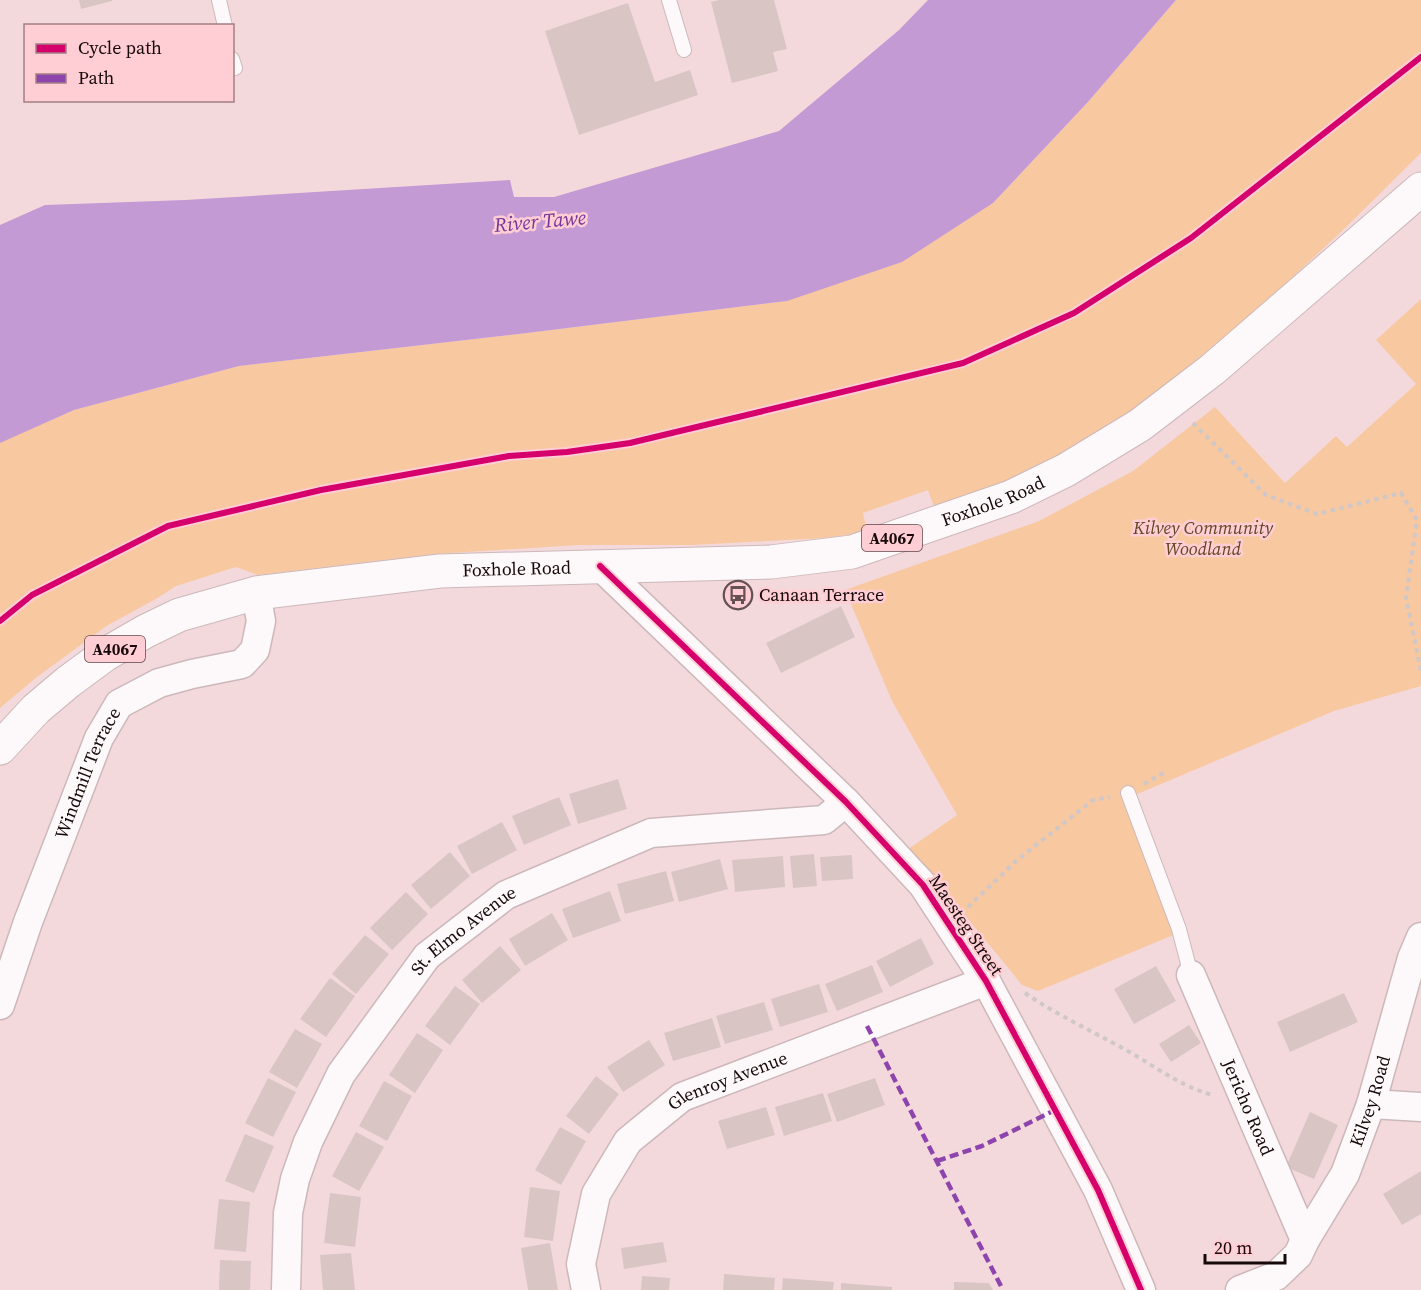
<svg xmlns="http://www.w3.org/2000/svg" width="1421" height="1290" viewBox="0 0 1421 1290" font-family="'Source Serif 4',serif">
  <rect width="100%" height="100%" fill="#f4d9dc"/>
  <!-- green -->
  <path fill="#f8c8a0" d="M1176,0H1421V153L1339,234L1261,306L1133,412L1029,474L934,507L928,490L863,513L867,532L826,538L692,545H579L435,554L258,575L236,567L176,586L156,599L108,625L37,677L0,708V443L5,440L74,410L239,366L527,333L787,301L993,203L1087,103Z
    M1421,299V686L1334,711L1135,795L1176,934L1038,991L1022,985L968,919L907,850L957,815L892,701L845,590L1039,521L1133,471L1215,407L1285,483L1336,436L1347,447L1416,384L1376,340Z"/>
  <!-- water -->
  <path fill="#c49ad5" d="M928,0H1176L1087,103L993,203L902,262L787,301L527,333L239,366L74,410L0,443V225L45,205L185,200L510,180L514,197H554L779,131L899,30Z"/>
  <!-- building -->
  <path fill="#dac5c5" d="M79,0H112V1L81,9Z
    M719,0H774L787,49L773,52L778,71L732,83L711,2Z
    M628,3L655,82L690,70L698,95L579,135L545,31Z
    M841,606L855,637L781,673L766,643Z
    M618,779L627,809L578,824L569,794Z
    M559,797L571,825L524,845L512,816Z
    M502,822L517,850L472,874L457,846Z
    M450,852L470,876L431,909L411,885Z
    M814,854L817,886L793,888L790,856Z
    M852,855L853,879L822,881L820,857Z
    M783,856L785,887L735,892L732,860Z
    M720,859L728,889L679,902L671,872Z
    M666,871L674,901L625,914L617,884Z
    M610,891L621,921L573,938L562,909Z
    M406,892L428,914L392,950L370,928Z
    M552,913L568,940L525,966L509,939Z
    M365,935L389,954L356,994L332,974Z
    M921,938L934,964L890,987L876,961Z
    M500,946L521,970L482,1003L462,980Z
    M872,965L883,992L837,1011L825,984Z
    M1156,966L1176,1001L1134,1024L1114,989Z
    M330,978L355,996L326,1037L300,1019Z
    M819,984L828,1012L780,1027L771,999Z
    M455,986L480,1004L450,1045L425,1026Z
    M1344,993L1358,1022L1290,1052L1277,1022Z
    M764,1002L773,1030L725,1044L716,1016Z
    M712,1018L721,1047L673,1061L664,1033Z
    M1189,1025L1201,1043L1171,1062L1159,1044Z
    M295,1029L322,1044L297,1088L269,1072Z
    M417,1033L443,1050L415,1093L389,1075Z
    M649,1040L665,1065L623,1092L607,1067Z
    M596,1076L619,1094L589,1134L566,1116Z
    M268,1078L296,1092L273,1137L245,1123Z
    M875,1078L885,1105L837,1122L827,1094Z
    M384,1081L412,1096L387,1141L359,1126Z
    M823,1093L832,1121L784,1136L775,1107Z
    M766,1107L775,1135L727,1149L718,1121Z
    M1310,1112L1338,1125L1314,1179L1286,1167Z
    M560,1127L586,1141L561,1185L535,1170Z
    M356,1132L384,1147L359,1191L332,1176Z
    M245,1134L274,1146L254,1193L225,1181Z
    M1421,1171V1214L1402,1225L1383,1194Z
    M530,1187L560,1191L553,1241L524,1237Z
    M330,1193L361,1197L355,1247L324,1243Z
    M219,1199L250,1202L246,1252L214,1249Z
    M663,1242L667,1262L624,1269L621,1248Z
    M550,1243L558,1290H528L521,1248Z
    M351,1253L355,1290H323L320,1255Z
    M220,1260L251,1261L250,1290H219Z
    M724,1274L775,1278L774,1290H723Z
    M642,1276L670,1278L669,1290H641Z
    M783,1278L834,1282L833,1290H782Z
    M954,1282L989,1283L993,1290H954Z
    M841,1283L892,1287V1290H841Z"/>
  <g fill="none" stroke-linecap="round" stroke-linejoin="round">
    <!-- service casing -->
    <g stroke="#ccb8ba" stroke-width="16">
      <path id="service" d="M219,0L225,26
        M669,0L684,50
        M232,59L235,68
        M1128,793L1179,929L1191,975"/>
    </g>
    <!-- minor casing -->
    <g stroke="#ccb8ba" stroke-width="31">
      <g id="minor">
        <path d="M600,566L846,802L923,885L986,981L1098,1190L1141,1290"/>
        <path id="s1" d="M1191,975L1305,1240"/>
        <path id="s2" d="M0,1005L28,922L99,738L119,704L159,683L192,674L242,664L255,650L261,621L256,593"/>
        <path d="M1371,1104L1421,1107"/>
        <path id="s3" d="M286,1290L288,1213L295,1179L308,1142L341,1074L427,956L506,895L651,833L824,820L846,802"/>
        <path id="s4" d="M586,1290L581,1264L596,1194L628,1141L682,1097L986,981"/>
        <path id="s5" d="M1240,1290L1276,1276L1298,1255L1305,1240L1345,1174L1371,1104L1412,958L1421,937"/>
      </g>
    </g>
    <!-- primary casing -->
    <g stroke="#ccb8ba" stroke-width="35">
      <g id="primary">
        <path id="s6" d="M0,748L36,709L68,682L106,654L146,631L179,615L256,593L440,571L771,562L852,552L1011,497L1066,470L1140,425L1213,369L1421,189"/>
      </g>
    </g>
    <!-- path -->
    <path stroke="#cfc7c8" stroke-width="4" stroke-dasharray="4.5 4.5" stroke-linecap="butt" d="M1193,423L1266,495L1317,514L1401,493L1417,520L1406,597L1421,672
      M1144,784L1167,771
      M968,907L1016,861L1093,800L1110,797
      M1025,993C1057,1015 1092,1031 1126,1050C1155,1066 1181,1087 1213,1095"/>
    <!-- service -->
    <use href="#service" stroke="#fdf9fa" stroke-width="14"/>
    <!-- minor -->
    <use href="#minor" stroke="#fdf9fa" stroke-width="28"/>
    <!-- primary -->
    <use href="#primary" stroke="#fdf9fa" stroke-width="33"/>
    <!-- quiet -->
    <path stroke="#8e44ad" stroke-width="4.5" stroke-dasharray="9 4.5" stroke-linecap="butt" d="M867,1026L1003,1290
      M937,1161L982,1146L1055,1110"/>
    <!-- cycleway casing -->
    <g stroke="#ffced4" stroke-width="10">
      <path id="cycleway" d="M600,566L846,802L923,885L986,981L1098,1190L1141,1290
        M0,621L32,595L168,526L321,490L509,456L567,452L630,443L963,363L1074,313L1191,238L1421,57"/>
    </g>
    <!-- cycleway -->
    <use href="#cycleway" stroke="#d6006c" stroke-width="6"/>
  </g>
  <!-- icons -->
  <defs>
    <g id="bus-ring" transform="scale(1.5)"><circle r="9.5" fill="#ffced4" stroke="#645154" stroke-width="1.5"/><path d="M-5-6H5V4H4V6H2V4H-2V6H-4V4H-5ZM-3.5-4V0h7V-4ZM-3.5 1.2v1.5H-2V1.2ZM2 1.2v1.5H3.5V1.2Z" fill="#645154"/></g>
  </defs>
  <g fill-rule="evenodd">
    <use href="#bus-ring" x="738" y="595"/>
  </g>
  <g text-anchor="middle" stroke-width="5" stroke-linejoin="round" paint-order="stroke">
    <!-- shield labels -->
    <g fill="#ffced4" stroke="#5d4347" stroke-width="1.5">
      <rect x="862" y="525" width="60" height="26" rx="4.5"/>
      <rect x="85" y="636" width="60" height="26" rx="4.5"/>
    </g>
    <g font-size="16" font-weight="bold" fill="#17080a">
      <text x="892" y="544">A4067</text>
      <text x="115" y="655">A4067</text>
    </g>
    <!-- street labels -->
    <g font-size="18" fill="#17080a" stroke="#ffced4">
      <text dy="6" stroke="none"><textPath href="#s6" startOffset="1053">Foxhole Road</textPath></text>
      <text dy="6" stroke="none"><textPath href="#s6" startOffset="567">Foxhole Road</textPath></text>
      <text dy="6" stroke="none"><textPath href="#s2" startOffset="248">Windmill Terrace</textPath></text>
      <text transform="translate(966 925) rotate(56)" y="6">Maesteg Street</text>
      <text dy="6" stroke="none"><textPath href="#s3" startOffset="417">St. Elmo Avenue</textPath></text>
      <text dy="6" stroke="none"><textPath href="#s4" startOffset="278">Glenroy Avenue</textPath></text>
      <text dy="6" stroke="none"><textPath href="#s5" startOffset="240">Kilvey Road</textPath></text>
      <text dy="6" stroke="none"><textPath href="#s1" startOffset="144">Jericho Road</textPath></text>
    </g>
    <!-- park labels -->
    <g font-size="18" font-style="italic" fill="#634723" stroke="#ffced4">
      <text x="1203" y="534">Kilvey Community<tspan x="1203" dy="21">Woodland</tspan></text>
    </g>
    <!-- poi labels -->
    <g font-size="18" fill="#17080a" stroke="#ffced4" text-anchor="start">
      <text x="759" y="601">Canaan Terrace</text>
    </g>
    <!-- water labels -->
    <g font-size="20" font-style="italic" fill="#733598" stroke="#ffced4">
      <text transform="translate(540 221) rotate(-5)" y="7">River Tawe</text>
    </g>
  </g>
  <!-- legend -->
  <rect x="24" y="24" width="210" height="78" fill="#ffced4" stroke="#a27f83" stroke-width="1.5"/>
  <rect x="36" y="44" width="30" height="9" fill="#d6006c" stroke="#a27f83" stroke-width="1.5"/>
  <text x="78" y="54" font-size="18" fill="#17080a">Cycle path</text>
  <rect x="36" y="74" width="30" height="9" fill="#8e44ad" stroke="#a27f83" stroke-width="1.5"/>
  <text x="78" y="84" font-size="18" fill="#17080a">Path</text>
  <!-- scale -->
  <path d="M1205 1254v9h80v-9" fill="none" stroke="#17080a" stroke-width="3"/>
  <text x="1214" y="1254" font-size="18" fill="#17080a" stroke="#ffced4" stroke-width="4.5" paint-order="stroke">20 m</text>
</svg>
